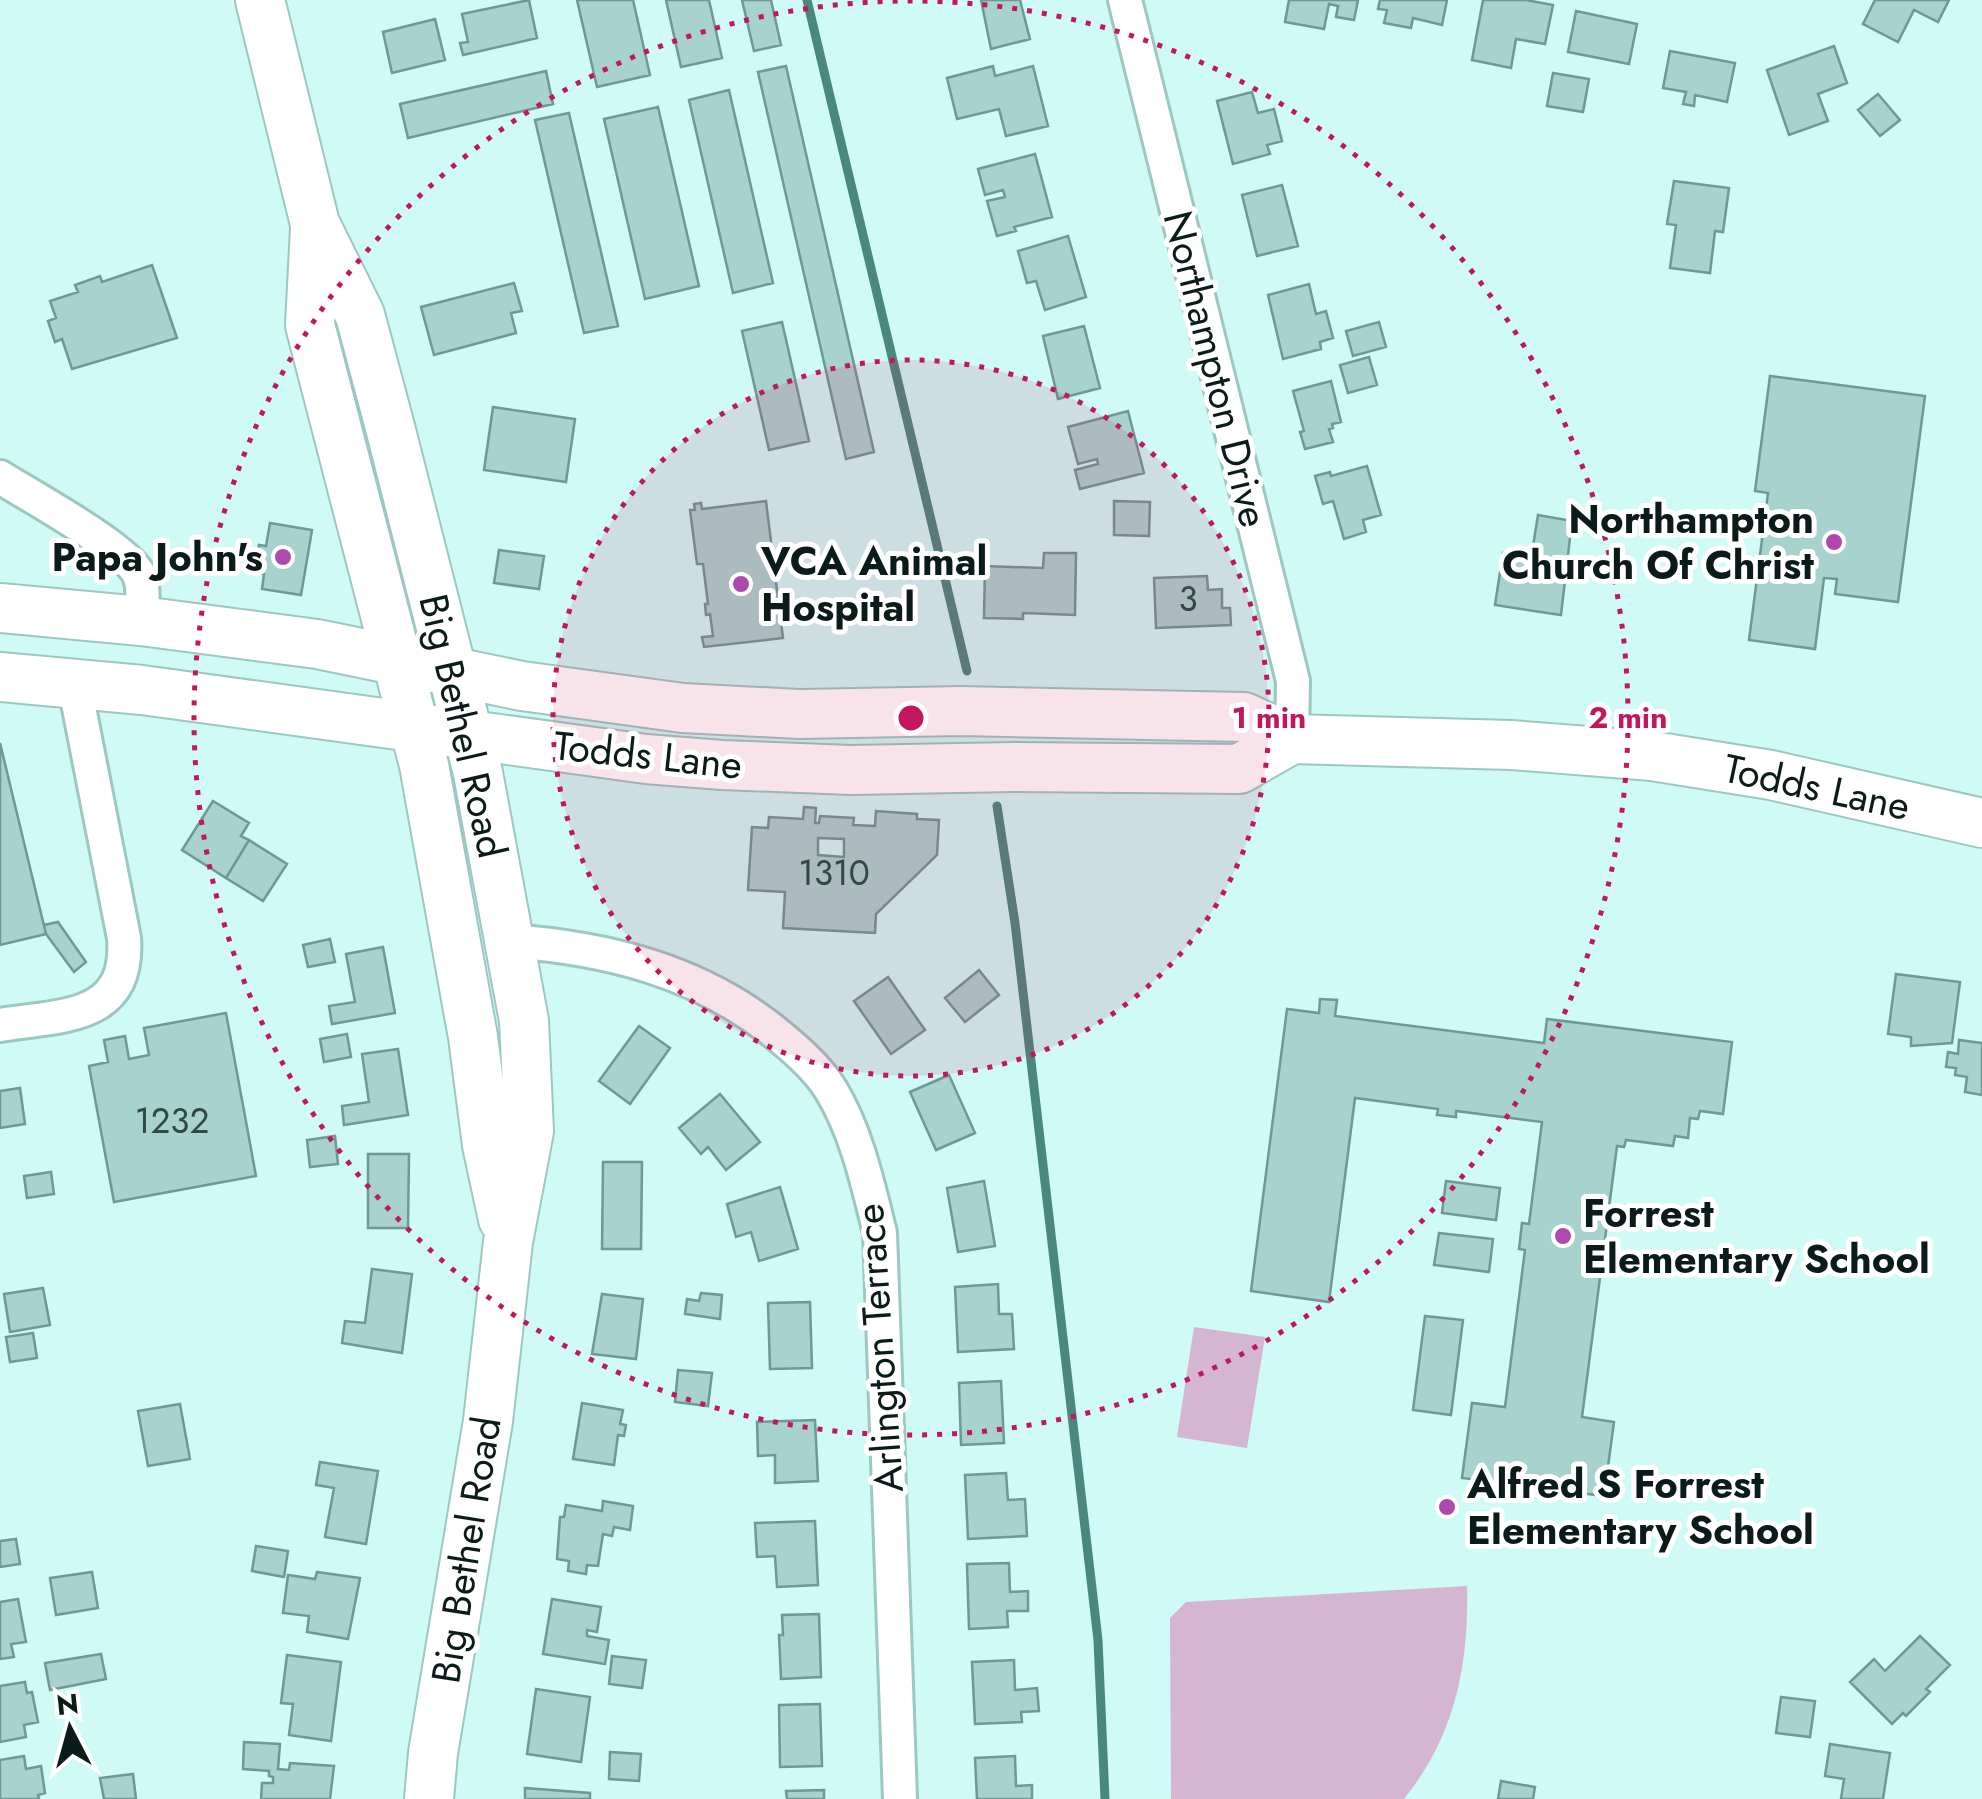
<svg xmlns="http://www.w3.org/2000/svg" width="1982" height="1799" viewBox="0 0 1982 1799" font-family="Jost,sans-serif">
  <rect width="100%" height="100%" fill="#cffaf5"/>
  <!-- green -->
  <path fill="#d4b5d2" d="M1194,1327L1265,1337L1247,1448L1177,1437Z
    M1467,1586C1469,1665 1455,1736 1404,1799H1171L1170,1618L1186,1602Z"/>
  <g fill="none" stroke-linecap="round" stroke-linejoin="round">
    <!-- stream -->
    <path stroke="#4b8781" stroke-width="9" d="M807,0L967,671
      M997,806L1015,923L1098,1640L1105,1799"/>
  </g>
  <!-- building -->
  <path fill="#a8d2cd" stroke="#709894" stroke-width="2.5" fill-rule="evenodd" d="M529,0L537,38L463,55L460,43L468,42L462,14Z
    M577,0H633L650,75L597,87Z
    M666,0H709L722,58L681,67Z
    M742,0H771L781,45L754,51Z
    M981,0H1020L1030,39L991,49Z
    M1289,0H1358L1354,20L1336,17L1338,6L1329,4L1324,29L1285,22Z
    M1380,0H1447L1442,25L1413,18L1411,28L1384,23L1387,10L1378,9Z
    M1483,0H1526L1553,5L1545,44L1516,39L1511,68L1472,60Z
    M1875,0H1949L1938,22L1914,10L1898,42L1863,24Z
    M1576,11L1637,24L1629,64L1568,52Z
    M435,19L445,60L392,73L383,32Z
    M1834,46L1847,83L1818,94L1828,121L1789,135L1767,70Z
    M1670,51L1735,63L1727,102L1695,95L1694,106L1683,104L1686,92L1663,88Z
    M786,66L874,452L846,459L758,72Z
    M993,66L995,76L1033,66L1048,126L1006,136L999,109L957,119L947,78Z
    M546,71L553,104L408,138L400,104Z
    M1553,73L1589,79L1583,112L1547,106Z
    M729,90L773,283L733,293L689,100Z
    M1252,92L1258,113L1274,109L1282,141L1267,145L1270,154L1233,164L1217,101Z
    M1878,94L1900,120L1880,136L1858,110Z
    M658,107L699,286L645,299L604,119Z
    M569,113L618,326L584,333L535,120Z
    M1035,154L1052,217L1014,227L1016,231L997,236L987,201L1005,197L1003,190L985,195L978,169Z
    M1674,181L1729,188L1723,232L1715,231L1710,273L1670,268L1676,225L1667,224Z
    M1282,185L1298,246L1257,256L1242,195Z
    M1068,236L1086,297L1045,310L1036,281L1027,283L1018,251Z
    M152,265L177,338L72,369L62,339L55,342L48,321L56,318L50,301L78,292L75,285L100,276L102,282Z
    M514,283L522,311L511,313L516,333L434,355L421,307Z
    M1309,284L1316,314L1326,311L1333,338L1320,342L1321,349L1283,359L1268,295Z
    M782,322L809,441L769,450L742,331Z
    M1379,322L1386,347L1353,356L1346,331Z
    M1084,326L1100,388L1058,399L1043,336Z
    M1369,357L1377,385L1348,393L1340,365Z
    M1770,376L1925,396L1898,602L1835,594L1837,579L1824,578L1815,649L1749,640L1768,493L1755,491Z
    M1331,381L1341,422L1332,424L1333,428L1329,429L1333,442L1305,449L1300,432L1304,431L1293,391Z
    M493,407L575,419L566,482L484,470Z
    M1128,411L1144,473L1080,489L1075,470L1098,464L1097,459L1078,464L1068,427Z
    M1367,466L1381,515L1363,520L1366,532L1344,539L1333,501L1323,504L1315,476L1330,472L1331,476Z
    M766,501L783,638L704,647L702,637L713,636L710,614L706,615L705,604H708L703,564H697L690,510H695L694,504L701,503L702,509Z
    M1114,501L1150,502L1149,536L1114,535Z
    M1538,515L1572,521L1561,615L1495,605L1503,553L1540,558L1541,547L1533,546Z
    M270,523L312,530L301,595L262,589L264,574L255,573L259,545L266,546Z
    M499,550L544,556L539,589L494,583Z
    M1044,553H1076L1075,615L1023,613V619L984,618L985,566L1043,568Z
    M1207,576L1208,590L1222,589V608H1230L1231,625L1156,628L1154,578Z
    M0,743L46,934L0,945Z
    M213,801L249,823L241,836L249,840L226,878L182,850Z
    M804,807L816,808L815,823H819L820,816L854,818L853,825L875,826L876,811L917,814V819L939,820L937,855L876,914L875,933L783,928L785,892L748,890L752,827L768,828L769,817L803,819ZM818,838L844,839V857L818,855Z
    M249,840L287,864L263,901L226,878Z
    M58,922L86,962L74,972L46,934L44,925Z
    M330,939L335,962L308,967L303,945Z
    M383,947L395,1013L332,1024L329,1006L355,1002L346,954Z
    M979,970L999,995L965,1022L945,998Z
    M1896,974L1960,982L1952,1043L1911,1046V1037L1888,1034Z
    M888,977L925,1030L891,1054L854,1001Z
    M1320,999L1337,1000L1335,1016L1544,1043L1547,1019L1732,1042L1723,1114L1700,1111L1698,1119L1690,1118L1688,1138L1675,1136L1673,1146L1626,1140L1624,1147L1617,1146L1582,1417L1614,1422L1604,1496L1462,1478L1472,1403L1505,1407L1525,1250L1519,1249L1522,1223L1529,1224L1542,1122L1456,1111V1117L1437,1115L1438,1109L1355,1098L1329,1302L1251,1291L1287,1009L1319,1013Z
    M226,1013L256,1176L114,1202L89,1066L108,1062L104,1040L125,1036L129,1059L149,1055L144,1028Z
    M639,1026L670,1048L630,1104L599,1081Z
    M347,1034L351,1057L324,1062L320,1039Z
    M1959,1040L1982,1043V1095L1965,1092L1967,1077L1955,1075L1956,1068L1946,1067L1948,1052L1958,1054Z
    M398,1049L408,1115L344,1125L342,1106L369,1102L362,1054Z
    M949,1075L975,1133L936,1150L910,1092Z
    M20,1088L25,1124L0,1128V1091Z
    M720,1094L760,1142L726,1170L708,1147L701,1154L679,1128Z
    M335,1136L338,1164L310,1167L307,1140Z
    M368,1154H409L408,1228H368Z
    M603,1162H642L641,1249H602Z
    M51,1172L54,1194L27,1198L24,1176Z
    M984,1181L995,1246L958,1252L947,1188Z
    M1446,1181L1500,1188L1496,1220L1442,1213Z
    M780,1187L798,1249L759,1261L751,1232L736,1237L727,1204Z
    M1439,1233L1493,1239L1489,1272L1434,1265Z
    M372,1269L412,1274L402,1353L342,1343L345,1321L365,1323Z
    M998,1284L999,1314H1012L1014,1349L958,1352L955,1287Z
    M43,1288L50,1325L10,1332L4,1294Z
    M701,1293L722,1295L720,1319L685,1314L687,1299L699,1301Z
    M602,1294L643,1299L636,1359L592,1354Z
    M810,1302L812,1368L770,1369L768,1303Z
    M1425,1316L1463,1320L1451,1415L1413,1410Z
    M33,1333L37,1358L10,1362L6,1337Z
    M678,1370L712,1373L708,1406L675,1402Z
    M1001,1381L1004,1443L961,1445L959,1383Z
    M582,1403L623,1410L620,1424L626,1425L624,1436L618,1435L614,1465L573,1459Z
    M180,1404L190,1459L148,1466L138,1411Z
    M815,1420L818,1481L775,1483V1455L758,1456L757,1422Z
    M320,1462L378,1471L366,1544L325,1537L334,1488L316,1485Z
    M1006,1473L1008,1500L1025,1499L1027,1536L968,1539L965,1475Z
    M603,1501L633,1506L630,1530L614,1527L612,1536L603,1534L598,1566L587,1565L586,1574L568,1571L569,1561L557,1559L560,1517H564L566,1505L602,1511Z
    M815,1521L818,1585L777,1587L775,1556L757,1557L755,1523Z
    M16,1539L20,1564L0,1567V1541Z
    M256,1546L288,1551L284,1577L252,1571Z
    M1009,1563L1010,1592L1028,1591V1611H1007L1008,1627L969,1629L967,1564Z
    M92,1572L98,1608L56,1615L50,1578Z
    M317,1572L360,1578L348,1639L307,1632L309,1616L283,1613L288,1575L315,1579Z
    M18,1599L26,1642L11,1644L14,1657L0,1659V1602Z
    M552,1599L601,1607L597,1632L587,1630V1636L609,1640L605,1664L543,1654Z
    M819,1614L821,1677L781,1679L779,1635H783L782,1615Z
    M1920,1636L1950,1665L1926,1689L1930,1692L1906,1716L1903,1713L1892,1724L1850,1682L1874,1659L1885,1671Z
    M101,1654L106,1679L50,1690L45,1663Z
    M287,1655L341,1662L331,1741L289,1735L293,1704L281,1703Z
    M612,1656L646,1660L642,1688L609,1684Z
    M1014,1660L1015,1690L1037,1688L1039,1711L1021,1712L1022,1722L975,1724L972,1662Z
    M25,1682L27,1693L32,1692L38,1722L24,1725L26,1737L0,1742V1686Z
    M536,1689L590,1697L581,1762L527,1754Z
    M1781,1697L1815,1701L1810,1737L1776,1733Z
    M820,1704L822,1766L780,1767L779,1705Z
    M244,1742L280,1744L278,1769L289,1770L290,1763L334,1766L330,1799H261L262,1783H273V1777L269,1776V1771L243,1769Z
    M1830,1744L1890,1753L1883,1799H1841L1844,1779L1825,1776Z
    M610,1752L641,1754L639,1781L609,1779Z
    M24,1756L26,1769L41,1766L45,1793L38,1795L39,1799H0V1760Z
    M1015,1756L1016,1786L1032,1785V1799H977L975,1758Z
    M133,1774L136,1799H104L100,1778Z
    M1501,1781L1535,1787L1533,1799H1498Z
    M525,1788L590,1793V1799H525Z
    M824,1790V1799H787L786,1791Z"/>
  <g fill="none" stroke-linecap="round" stroke-linejoin="round">
    <!-- minor casing -->
    <g stroke="#9dc7c2" stroke-width="38">
      <path id="minor" d="M1125,0L1293,681L1292,739
        M0,477C27,494 129,550 139,575C145,589 142,607 141,621
        M510,941C605,948 696,970 772,1030C793,1047 817,1067 831,1090C857,1133 868,1185 880,1233L900,1799
        M0,1025C62,1015 130,1020 124,938L74,682"/>
    </g>
    <!-- secondary casing -->
    <g stroke="#9dc7c2" stroke-width="52">
      <path id="secondary" d="M260,0L315,224L360,315L390,427L478,773L524,1021L529,1131L508,1242L488,1421L433,1753L429,1799
        M315,228L310,325L424,765L473,1037L487,1145L503,1219
        M0,608L141,621L317,644L522,686L683,708L799,714L962,711L1244,717L1292,739L1511,745L1652,756L1771,775L1982,823
        M0,677L142,690L646,759L722,765L851,770L1013,767L1239,769L1292,739"/>
    </g>
    <!-- minor -->
    <use href="#minor" stroke="#fff" stroke-width="32"/>
    <!-- secondary -->
    <use href="#secondary" stroke="#fff" stroke-width="48"/>
  </g>
  <!-- distance rings -->
  <circle cx="911" cy="718" r="358" fill="#c2185b" fill-opacity=".12"/>
  <g fill="none" stroke="#c2185b" stroke-width="5" stroke-dasharray="5 10">
    <circle cx="911" cy="718" r="358"/>
    <circle cx="911" cy="718" r="717"/>
  </g>
  <!-- markers -->
  <g fill="#b049ad" stroke="#fff" stroke-width="4">
    <circle cx="1834" cy="542" r="10"/>
    <circle cx="283" cy="557" r="10"/>
    <circle cx="741" cy="584" r="10"/>
    <circle cx="1563" cy="1236" r="10"/>
    <circle cx="1447" cy="1507" r="10"/>
  </g>
  <g text-anchor="middle" stroke-width="10" stroke-linejoin="round" paint-order="stroke">
    <!-- number labels -->
    <g font-size="35" fill="#324946">
      <text x="1188" y="611">3</text>
      <text x="834" y="885">1310</text>
      <text x="172" y="1133">1232</text>
    </g>
    <!-- street labels -->
    <g font-size="40" fill="#0b1b19" stroke="#fff">
      <text transform="translate(1216 369) rotate(76)" y="14">Northampton Drive</text>
      <text transform="translate(463 726) rotate(77)" y="14">Big Bethel Road</text>
      <text transform="translate(648 755) rotate(6)" y="14">Todds Lane</text>
      <text transform="translate(1817 787) rotate(12)" y="14">Todds Lane</text>
      <text transform="translate(879 1348) rotate(-94)" y="14">Arlington Terrace</text>
      <text transform="translate(466 1550) rotate(-81)" y="14">Big Bethel Road</text>
    </g>
    <!-- poi labels -->
    <g font-size="40" font-weight="bold" fill="#0b1b19" stroke="#fff" text-anchor="start">
      <text x="1814" y="533" text-anchor="end">Northampton<tspan x="1814" dy="46">Church Of Christ</tspan></text>
      <text x="263" y="571" text-anchor="end">Papa John's</text>
      <text x="761" y="575">VCA Animal<tspan x="761" dy="46">Hospital</tspan></text>
      <text x="1583" y="1227">Forrest<tspan x="1583" dy="46">Elementary School</tspan></text>
      <text x="1467" y="1498">Alfred S Forrest<tspan x="1467" dy="46">Elementary School</tspan></text>
    </g>
  </g>
  <circle cx="911" cy="718" r="15" fill="#c2185b" stroke="#fff" stroke-width="5"/>
  <g font-size="30" text-anchor="middle" font-weight="bold" fill="#c2185b" stroke="#fff" stroke-width="10" stroke-linejoin="round" paint-order="stroke">
    <text x="1269" y="728">1 min</text>
    <text x="1628" y="728">2 min</text>
  </g>
  <!-- north arrow -->
  <g transform="translate(70 1729) rotate(354)" stroke="#ffffff" stroke-width="8" paint-order="stroke">
  <path d="M0-8L18 38L0 25L-18 38Z" fill="#0b1b19"/>
  <text y="-15" font-size="28" font-weight="bold" text-anchor="middle" fill="#0b1b19">N</text>
  </g>
</svg>
